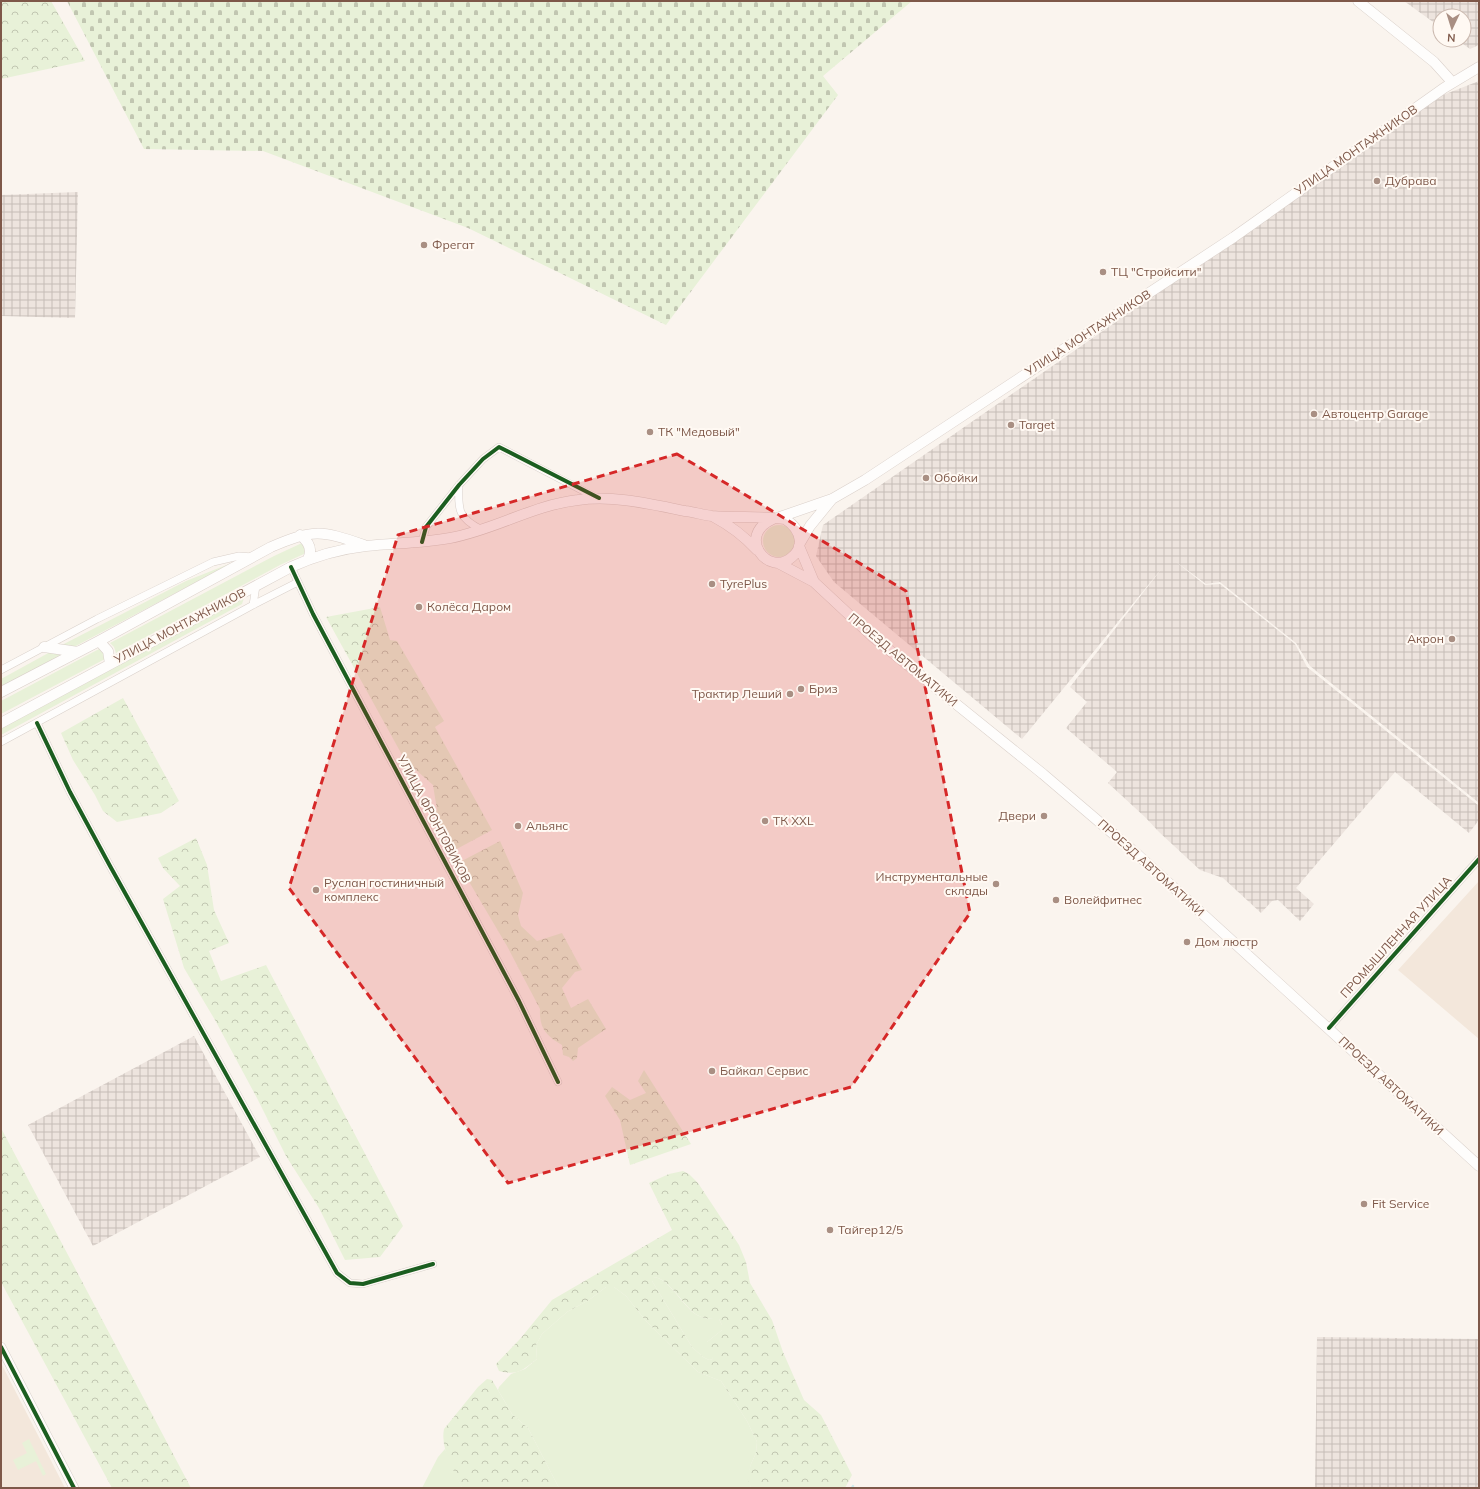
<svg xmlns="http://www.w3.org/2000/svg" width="1480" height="1489" viewBox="0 0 1480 1489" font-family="Mulish,sans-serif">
  <defs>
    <pattern id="industrial-grid" width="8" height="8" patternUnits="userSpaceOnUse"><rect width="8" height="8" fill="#ede4de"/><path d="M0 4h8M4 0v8" fill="none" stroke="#c5bcb6"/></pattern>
    <pattern id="forest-crowns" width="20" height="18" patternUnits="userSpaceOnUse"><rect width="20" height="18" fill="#e8f1d8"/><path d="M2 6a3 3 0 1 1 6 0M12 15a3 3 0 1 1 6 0" fill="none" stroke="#c1c6b1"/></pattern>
    <pattern id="cemetery-stones" width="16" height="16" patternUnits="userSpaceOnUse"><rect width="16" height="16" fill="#e8f1d8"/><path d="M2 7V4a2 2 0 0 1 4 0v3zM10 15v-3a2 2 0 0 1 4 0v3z" fill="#c1c6b1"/></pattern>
  </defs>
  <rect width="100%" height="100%" fill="#faf4ee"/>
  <!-- residential -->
  <path fill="#f3e7db" d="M1479,881V1039L1398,970Z
    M1,1363L65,1488H1Z"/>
  <!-- industrial -->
  <path fill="url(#industrial-grid)" d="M1404,1H1479V45L1470,49L1457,40H1464V16H1440V27Z
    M1479,81V803L1310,666L1296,643L1220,582L1206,584L1175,561L1205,585L1220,584L1295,644L1307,667L1479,806V820L1469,833L1395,772L1296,888L1314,904L1300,921L1278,900L1272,901L1261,913L1223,878L1200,870L1159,832L1146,818L1108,783L1117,772L1066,728L1087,702L1070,687L1163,567L1022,739L834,582L816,556L823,525L1443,95Z
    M78,192L75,318L1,316V195Z
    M194,1036L260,1157L93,1246L28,1125Z
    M1317,1337L1479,1339V1488H1315Z"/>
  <!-- green -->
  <path fill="#e8f1d8" d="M763 541a16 16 0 1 1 32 0a16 16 0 1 1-32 0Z
    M302,543L305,545L306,553L280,565L116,653L114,647L110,643L274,556Z
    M234,562L72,648L60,646L186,581Z
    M244,598L242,604L1,735V728Z
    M99,649L103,650L105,659L1,714V701Z
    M52,651L65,653L1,687V679Z
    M652,1277C668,1276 683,1307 697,1315C704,1319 711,1319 719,1319L722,1325V1330L707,1342L713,1359L709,1360L703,1357L692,1347L652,1281Z
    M606,1287H614L626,1296L646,1321L698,1372L721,1381L747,1421L757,1442L756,1453L751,1464L748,1477L751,1488H559L528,1428L512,1414L498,1390L499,1387L511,1374L525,1369L537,1359L536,1345L542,1334L567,1312L589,1300Z
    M29,1439L46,1474L43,1476L36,1461L18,1470L13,1460L27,1453L22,1443Z
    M445,1449L462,1488H422L438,1457Z"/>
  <!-- forest -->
  <path fill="url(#forest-crowns)" fill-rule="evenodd" d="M1,1H51L85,61L1,79Z
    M380,607L390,640L397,641L444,721L435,727L492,830L453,851L432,812L437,810L433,785L416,770L412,773L326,617Z
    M123,698L179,801L161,813L117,822L103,811L95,795L73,760L61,733Z
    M196,838L207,865L214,910L229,943L209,951L221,981L266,965L403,1226L380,1257L345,1260L319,1208L286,1156L258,1100L215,1020L184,968L163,899L180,886L163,868L158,858Z
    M500,841L523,893L518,915L521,926L537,941L562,933L582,970L575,972L562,988L571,1008L588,999L606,1029L578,1048L577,1058L573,1061L569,1057L563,1055L562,1045C546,1036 539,1028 540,1009L507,946L458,863Z
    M644,1070L691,1144L630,1165L620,1120L605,1096L612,1087L630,1100L646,1093L638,1081Z
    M1,1128L191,1488H112L1,1282Z
    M683,1171L689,1174L698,1183L739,1245L746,1262L750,1283L772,1320L783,1352L804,1400L821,1415L852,1475L845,1488H751L747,1477L751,1464L756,1453L757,1442L747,1421L721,1381L698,1372L646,1321L626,1296L614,1287H606L589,1300L567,1312L542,1334L536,1345L537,1359C522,1370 519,1376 499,1371L496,1364L520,1339L552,1300L672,1230L649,1183L669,1174ZM652,1277C668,1276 684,1307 697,1315C704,1319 711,1319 719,1319L722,1325V1330L707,1342L706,1347L713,1359L709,1360L703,1357L692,1347L652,1281Z
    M487,1379L492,1380L512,1414L528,1428L559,1488H462C454,1470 440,1449 444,1429L478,1387Z"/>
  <!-- cemetery -->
  <path fill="url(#cemetery-stones)" d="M67,1H912L823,76L838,95L666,325L468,228L263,151L144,149Z"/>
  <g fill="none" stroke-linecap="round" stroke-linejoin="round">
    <!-- stream -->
    <path stroke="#ceecec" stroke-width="2.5" d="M852,1488L853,1486"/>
    <!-- minor casing -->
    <g stroke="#d9d0ca" stroke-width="8">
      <path id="minor" d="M459,485C458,510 458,518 482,530
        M422,542L426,527L459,485L483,459L499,447L597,498
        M291,567L313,614L519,1001L558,1082
        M253,605L256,586
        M1,670L97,619L213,562L239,556L253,557
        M37,723L70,792L110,866L337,1273L350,1283L363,1284L433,1264
        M1,742L253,605L298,582
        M1329,1028L1479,859"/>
    </g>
    <!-- tertiary casing -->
    <g stroke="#d9d0ca" stroke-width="10">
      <path id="tertiary" d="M1,1347L74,1488"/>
    </g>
    <!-- secondary casing -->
    <g stroke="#dad0ca" stroke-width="11">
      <path id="secondary" d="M1358,1L1434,62L1452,82
        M714,517C731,526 744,536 757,550
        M777,518L832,499L865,480L1234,237L1444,88L1479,67
        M300,535C308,541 313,549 308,559
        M800,543L810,526L832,499
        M799,546L814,582
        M778,563L814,582L873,637L1043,774L1138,855L1479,1166
        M99,641L108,651L110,664
        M44,647L78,652
        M1,692L99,641L271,547C313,529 321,530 364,545
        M1,723L291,567C315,556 339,549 366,546C394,543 422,543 450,538C494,530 533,505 578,500C614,495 650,504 685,511C694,512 703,515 712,516C736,518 761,516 785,519C793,524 799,530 800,541C800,547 797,553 792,557C769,578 735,536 773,519"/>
    </g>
    <!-- minor -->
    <use href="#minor" stroke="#fefdfc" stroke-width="7"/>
    <!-- tertiary -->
    <use href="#tertiary" stroke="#fefdfc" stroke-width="9"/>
    <!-- secondary -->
    <use href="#secondary" stroke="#fefdfc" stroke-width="10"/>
    <!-- cycleway casing -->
    <g stroke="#fff9f3" stroke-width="6">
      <path id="cycleway" d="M422,542L426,527L459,485L483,459L499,447L599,498
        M291,567L313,614L519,1001L558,1082
        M37,723L70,792L110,866L337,1273L350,1283L363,1284L433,1264
        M1329,1028L1479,859
        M1,1347L74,1488"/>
    </g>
    <!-- cycleway -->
    <use href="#cycleway" stroke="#1b5e20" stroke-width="4"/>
  </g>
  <!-- marked area -->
  <path fill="#d62828" fill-opacity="0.2" stroke="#d62828" stroke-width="3" stroke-dasharray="8 5" stroke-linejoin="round" d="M677,454L906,591L970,913L851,1087L508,1183L289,888L398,535Z"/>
  <!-- markers -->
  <g fill="#a98f83" stroke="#fff9f3" stroke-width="1.5">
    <circle cx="1377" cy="181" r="4"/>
    <circle cx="424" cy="245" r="4"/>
    <circle cx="1103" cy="272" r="4"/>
    <circle cx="1314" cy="414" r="4"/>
    <circle cx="1011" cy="425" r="4"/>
    <circle cx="650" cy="432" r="4"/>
    <circle cx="926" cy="478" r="4"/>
    <circle cx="712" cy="584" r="4"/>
    <circle cx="419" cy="607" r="4"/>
    <circle cx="1452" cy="639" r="4"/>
    <circle cx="801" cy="689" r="4"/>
    <circle cx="790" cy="694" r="4"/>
    <circle cx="1044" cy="816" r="4"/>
    <circle cx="765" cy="821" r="4"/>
    <circle cx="518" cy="826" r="4"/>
    <circle cx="996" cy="884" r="4"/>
    <circle cx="316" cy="890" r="4"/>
    <circle cx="1056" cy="900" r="4"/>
    <circle cx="1187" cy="942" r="4"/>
    <circle cx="712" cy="1071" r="4"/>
    <circle cx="1364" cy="1204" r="4"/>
    <circle cx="830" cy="1230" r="4"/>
  </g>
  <g text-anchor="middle" stroke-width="4" stroke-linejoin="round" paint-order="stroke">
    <!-- street labels -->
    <g font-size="12" fill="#7e5849" stroke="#fff9f3">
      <text transform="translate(1356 150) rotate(-35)" y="4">УЛИЦА МОНТАЖНИКОВ</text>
      <text transform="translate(1088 333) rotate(-33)" y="4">УЛИЦА МОНТАЖНИКОВ</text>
      <text transform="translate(180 626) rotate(-28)" y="4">УЛИЦА МОНТАЖНИКОВ</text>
      <text transform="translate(903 660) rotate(40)" y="4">ПРОЕЗД АВТОМАТИКИ</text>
      <text transform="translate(434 819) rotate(62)" y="4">УЛИЦА ФРОНТОВИКОВ</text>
      <text transform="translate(1151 868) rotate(42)" y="4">ПРОЕЗД АВТОМАТИКИ</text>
      <text transform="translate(1396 937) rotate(-48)" y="4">ПРОМЫШЛЕННАЯ УЛИЦА</text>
      <text transform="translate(1391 1086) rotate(43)" y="4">ПРОЕЗД АВТОМАТИКИ</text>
    </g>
    <!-- poi labels -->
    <g font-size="12" fill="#7e5849" stroke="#fff9f3" text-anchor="start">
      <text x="1385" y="185">Дубрава</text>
      <text x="432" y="249">Фрегат</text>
      <text x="1111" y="276">ТЦ "Стройсити"</text>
      <text x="1322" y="418">Автоцентр Garage</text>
      <text x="1019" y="429">Target</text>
      <text x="658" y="436">ТК "Медовый"</text>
      <text x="934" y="482">Обойки</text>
      <text x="720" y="588">TyrePlus</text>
      <text x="427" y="611">Колёса Даром</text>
      <text x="1444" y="643" text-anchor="end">Акрон</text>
      <text x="809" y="693">Бриз</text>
      <text x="782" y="698" text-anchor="end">Трактир Леший</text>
      <text x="1036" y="820" text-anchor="end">Двери</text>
      <text x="773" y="825">ТК XXL</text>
      <text x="526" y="830">Альянс</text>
      <text x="988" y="881" text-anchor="end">Инструментальные<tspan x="988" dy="14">склады</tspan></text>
      <text x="324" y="887">Руслан гостиничный<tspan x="324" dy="14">комплекс</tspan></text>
      <text x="1064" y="904">Волейфитнес</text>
      <text x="1195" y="946">Дом люстр</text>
      <text x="720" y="1075">Байкал Сервис</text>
      <text x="1372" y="1208">Fit Service</text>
      <text x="838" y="1234">Тайгер12/5</text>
    </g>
  </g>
  <!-- border -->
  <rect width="1480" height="1489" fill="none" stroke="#7e5849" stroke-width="4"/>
  <!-- north arrow -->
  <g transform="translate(1452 28) rotate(184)"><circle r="19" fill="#fff9f3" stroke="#cbb9af"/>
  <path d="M0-3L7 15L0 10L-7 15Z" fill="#a98f83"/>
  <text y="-6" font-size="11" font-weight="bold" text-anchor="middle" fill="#7e5849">N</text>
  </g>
</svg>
